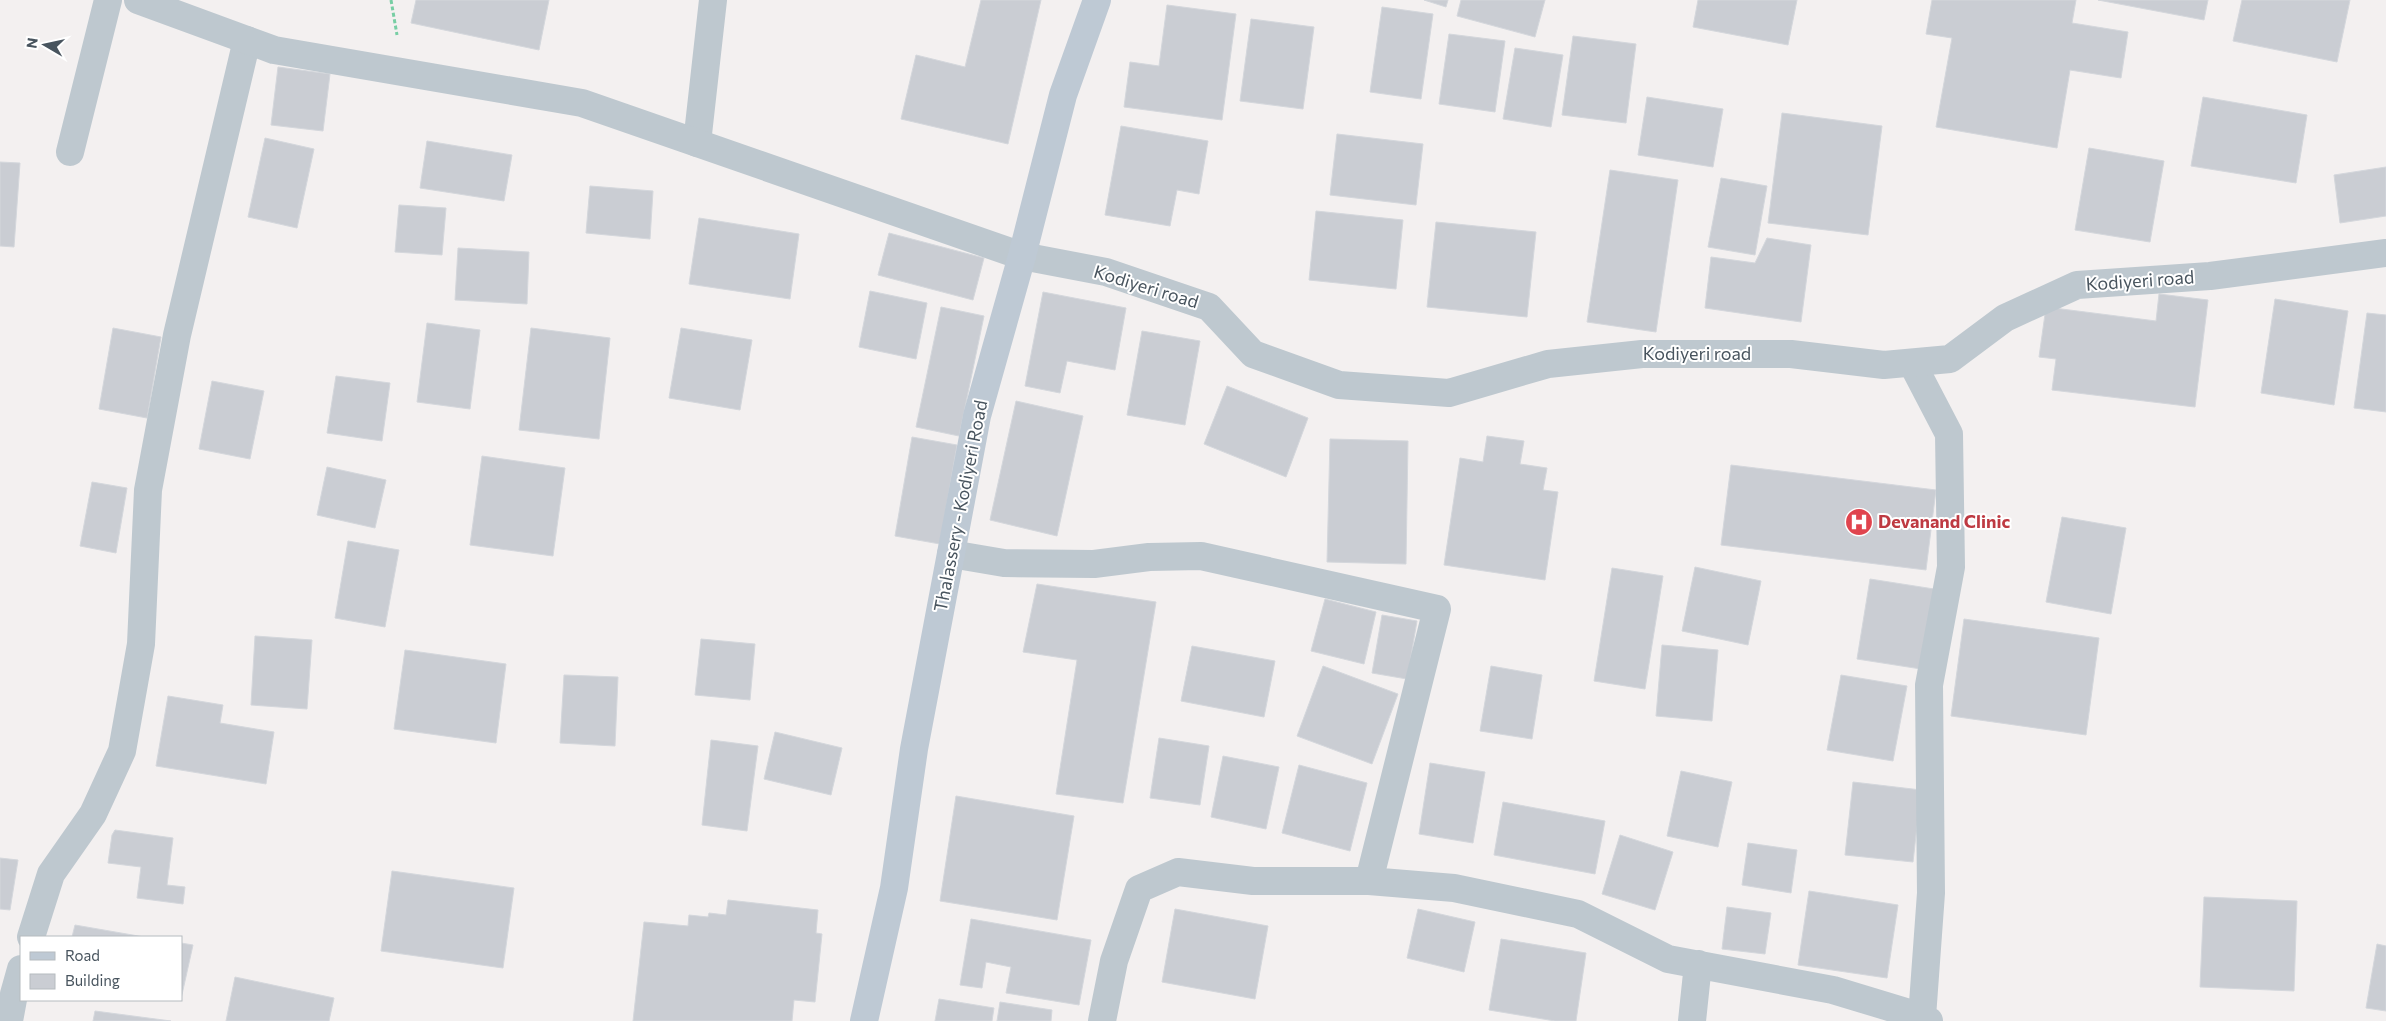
<svg xmlns="http://www.w3.org/2000/svg" width="2386" height="1021" viewBox="0 0 2386 1021" font-family="Commissioner,sans-serif">
  <rect width="100%" height="100%" fill="#f3f0f0"/>
  <!-- building -->
  <path fill="#cacdd3" stroke="#d4d7dc" d="M416,0H549L539,50L411,23Z
    M981,0H1041L1008,144L901,119L916,55L965,67Z
    M1424,0H1448L1446,7Z
    M1461,0H1545L1535,37L1457,16Z
    M1698,0H1797L1788,45L1693,27Z
    M1932,0H2076L2072,23L2128,32L2121,78L2070,70L2057,148L1936,127L1952,38L1926,34Z
    M2098,0H2208L2204,20Z
    M2242,0H2350L2337,62L2233,41Z
    M1167,5L1236,14L1222,120L1124,107L1130,62L1159,66Z
    M1382,7L1433,14L1421,99L1370,92Z
    M1251,19L1314,27L1303,109L1240,101Z
    M1449,34L1505,41L1495,112L1439,104Z
    M1573,36L1636,44L1626,123L1562,115Z
    M1515,48L1563,55L1551,127L1503,119Z
    M278,67L330,74L323,131L271,125Z
    M1647,97L1723,109L1713,167L1638,155Z
    M2203,97L2307,115L2296,183L2191,166Z
    M1782,113L1882,126L1868,235L1768,223Z
    M1121,126L1208,141L1199,194L1177,190L1170,226L1105,215Z
    M1337,134L1423,144L1416,205L1330,195Z
    M265,138L314,149L297,228L248,217Z
    M427,141L512,155L504,201L420,188Z
    M2089,148L2164,161L2150,242L2075,230Z
    M0,162L20,163L14,247L0,246Z
    M2386,167V216L2340,223L2334,175Z
    M1610,170L1678,180L1656,332L1587,322Z
    M1721,178L1767,186L1755,255L1708,247Z
    M590,186L653,191L650,239L586,233Z
    M399,205L446,208L442,255L395,252Z
    M1316,211L1403,220L1396,289L1309,280Z
    M699,218L799,234L790,299L689,284Z
    M1436,222L1536,232L1527,317L1427,307Z
    M889,233L984,258L973,300L878,275Z
    M1767,238L1811,245L1801,322L1705,308L1711,257L1755,263Z
    M458,248L529,252L527,304L455,300Z
    M870,291L927,303L916,359L859,347Z
    M1043,292L1126,308L1115,370L1067,361L1060,393L1025,386Z
    M2159,294L2208,300L2195,407L2052,390L2056,359L2039,357L2046,307L2156,321Z
    M2275,299L2348,311L2334,405L2261,393Z
    M941,307L984,316L959,436L916,427Z
    M2367,313L2386,315V412L2354,408Z
    M427,323L480,330L470,409L417,402Z
    M113,328L161,337L147,418L99,409Z
    M531,328L610,338L599,439L519,430Z
    M681,328L752,340L740,410L669,398Z
    M1142,331L1200,341L1185,425L1127,415Z
    M336,376L390,383L382,441L327,433Z
    M212,381L264,391L250,459L199,449Z
    M1227,386L1308,418L1286,477L1204,444Z
    M1016,401L1083,416L1057,536L990,520Z
    M1487,436L1524,441L1520,464L1547,468L1543,490L1558,492L1545,580L1444,565L1460,458L1483,462Z
    M912,437L957,445L940,544L895,536Z
    M1330,439L1408,441L1406,564L1327,562Z
    M482,456L565,468L553,556L470,545Z
    M1731,465L1936,490L1926,570L1721,545Z
    M327,467L386,480L375,528L317,515Z
    M92,482L127,488L116,553L80,546Z
    M2062,517L2126,528L2111,614L2046,602Z
    M348,541L399,550L385,627L335,618Z
    M1695,567L1761,581L1748,645L1682,631Z
    M1612,568L1663,576L1645,689L1594,681Z
    M1870,579L1934,589L1921,669L1857,659Z
    M1037,584L1156,602L1123,803L1056,794L1077,660L1023,652Z
    M1325,599L1376,612L1364,664L1311,651Z
    M1382,615L1417,621L1407,679L1372,673Z
    M1964,619L2099,638L2086,735L1951,716Z
    M255,636L312,640L307,709L251,705Z
    M701,639L755,644L750,700L695,695Z
    M1662,645L1718,650L1712,721L1656,716Z
    M1192,646L1275,661L1264,717L1181,701Z
    M405,650L506,664L496,743L394,729Z
    M1323,666L1398,694L1372,764L1297,736Z
    M1491,666L1542,675L1532,739L1480,731Z
    M564,675L618,677L615,746L560,743Z
    M1841,675L1907,686L1893,761L1827,750Z
    M168,696L223,705L220,723L274,732L266,784L156,766Z
    M775,732L842,748L831,795L764,779Z
    M1159,738L1209,746L1200,805L1150,798Z
    M711,740L758,746L747,831L702,825Z
    M1223,756L1279,767L1266,829L1211,817Z
    M1430,763L1485,772L1473,843L1419,834Z
    M1299,765L1367,783L1350,851L1282,833Z
    M1681,771L1732,782L1718,847L1667,836Z
    M1853,782L1921,790L1913,862L1845,855Z
    M956,796L1074,816L1057,920L940,901Z
    M1503,802L1605,821L1595,874L1494,855Z
    M115,830L173,838L167,885L185,887L183,904L137,898L141,867L108,863L112,835Z
    M1620,835L1673,852L1655,910L1602,894Z
    M1748,843L1797,850L1791,893L1742,885Z
    M0,858L18,860L10,910L0,909Z
    M392,871L514,888L503,968L381,951Z
    M1809,891L1898,905L1887,978L1798,965Z
    M2204,897L2297,901L2294,991L2200,987Z
    M728,900L818,910L816,933L822,934L815,1002L794,1000L792,1021H633L644,922L688,926L689,915L708,917L709,913L726,915Z
    M1727,907L1771,913L1765,954L1722,949Z
    M1175,909L1268,926L1255,999L1162,982Z
    M1418,909L1475,922L1464,972L1407,958Z
    M971,919L1091,940L1079,1005L1006,993L1011,967L986,962L982,988L960,985Z
    M75,925L144,937H146H72Z
    M1501,939L1586,953L1576,1021H1555L1489,1010Z
    M181,943L193,945L181,999Z
    M2377,944L2386,946V1011L2366,1008Z
    M235,977L334,998L329,1021H226Z
    M939,999L994,1008L992,1021H935Z
    M1000,1002L1052,1010L1051,1021H997Z
    M95,1011L171,1021H93Z"/>
  <g fill="none" stroke-linecap="round" stroke-linejoin="round">
    <!-- path -->
    <path stroke="#77cea4" stroke-width="3" stroke-dasharray="4 2.5" stroke-linecap="butt" d="M391,0L397,35"/>
    <!-- minor -->
    <path stroke="#bec8cf" stroke-width="28" d="M697,143L713,0
      M70,152L108,0
      M1912,363L1949,434L1951,567L1929,685L1931,893L1922,1017L1929,1021
      M951,554L1004,563L1094,564L1149,557L1201,556L1437,609L1369,881
      M31,937L51,874L93,814L122,751L141,644L148,490L177,335L247,40
      M9,1021L14,994L21,969
      M1102,1021L1114,961L1139,889L1178,872L1253,881H1369L1454,888L1578,914L1668,959L1833,990L1922,1017
      M1692,1021L1698,964"/>
    <!-- tertiary -->
    <path stroke="#bec8cf" stroke-width="28" d="M138,0L274,50L582,103L1022,256L1106,272L1209,307L1253,354L1339,385L1449,393L1548,364L1642,354H1791L1884,365L1950,359L2005,318L2077,285L2210,276L2386,253"/>
    <!-- secondary -->
    <path stroke="#bec9d4" stroke-width="28" d="M864,1021L894,888L914,749L977,416L1022,256L1063,95L1097,0"/>
  </g>
  <!-- icons -->
  <defs>
    <g id="hospital-disc" transform="scale(1.4375)"><circle r="9.5" fill="#e0444e" stroke="#fff"/><path d="M-5-5h3v3.5h4V-5h3V5h-3V1.5h-4V5h-3Z" fill="#fff"/></g>
  </defs>
  <g fill-rule="evenodd">
    <use href="#hospital-disc" x="1859" y="522"/>
  </g>
  <g text-anchor="middle" stroke-width="4" stroke-linejoin="round" paint-order="stroke">
    <!-- street labels -->
    <g font-size="18" fill="#48545e" stroke="#fff">
      <text transform="translate(2140 281) rotate(-4)" y="6">Kodiyeri road</text>
      <text transform="translate(1146 287) rotate(17)" y="6">Kodiyeri road</text>
      <text x="1697" y="360">Kodiyeri road</text>
      <text transform="translate(961 506) rotate(-79)" y="6">Thalassery - Kodiyeri Road</text>
    </g>
    <!-- health labels -->
    <g font-size="18" font-weight="bold" fill="#be3a42" stroke="#fff" text-anchor="start">
      <text x="1878" y="528">Devanand Clinic</text>
    </g>
  </g>
  <!-- legend -->
  <rect x="20" y="936" width="162" height="65" fill="#ffffff" stroke="#b6bbbf"/>
  <rect x="30" y="952" width="25" height="8" fill="#bec9d4" stroke="#b6bbbf"/>
  <text x="65" y="961" font-size="15" fill="#48545e">Road</text>
  <rect x="30" y="974" width="25" height="15" fill="#cacdd3" stroke="#b6bbbf"/>
  <text x="65" y="986" font-size="15" fill="#48545e">Building</text>
  <!-- north arrow -->
  <g transform="translate(45 45) rotate(279)" stroke="#ffffff" stroke-width="4" paint-order="stroke">
  <path d="M0-4L9 19L0 12L-9 19Z" fill="#48545e"/>
  <text y="-8" font-size="14" font-weight="bold" text-anchor="middle" fill="#48545e">N</text>
  </g>
</svg>
